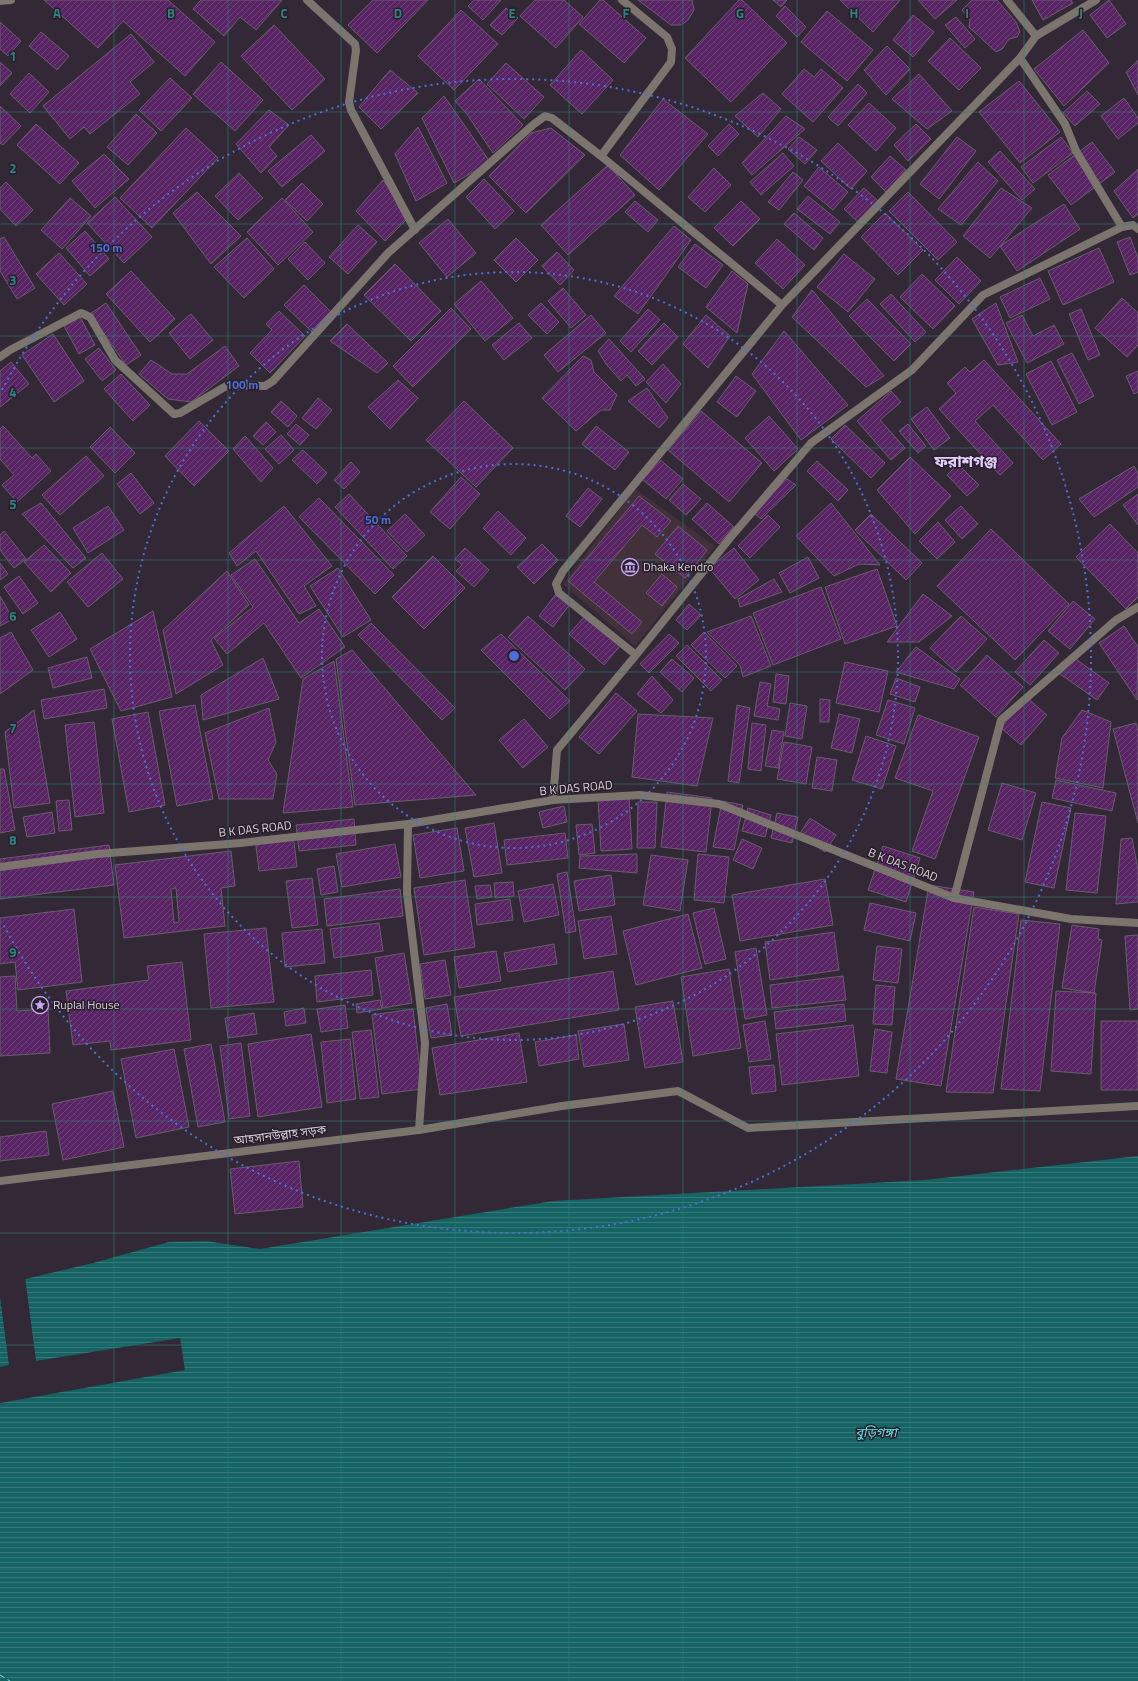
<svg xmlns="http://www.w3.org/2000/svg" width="1138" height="1681" viewBox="0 0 1138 1681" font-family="'Titillium Web','Noto Sans Bengali',sans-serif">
  <defs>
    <pattern id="water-rules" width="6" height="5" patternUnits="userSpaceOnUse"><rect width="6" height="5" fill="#166364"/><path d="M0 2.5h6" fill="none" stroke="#37787a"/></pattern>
    <pattern id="building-hatch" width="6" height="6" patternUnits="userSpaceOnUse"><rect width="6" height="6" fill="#582464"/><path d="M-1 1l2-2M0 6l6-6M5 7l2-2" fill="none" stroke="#6f437a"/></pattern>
  </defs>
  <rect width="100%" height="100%" fill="#332835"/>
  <!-- medical -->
  <path fill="#42313b" d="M635,489L715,546L635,646L563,584Z"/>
  <!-- water -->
  <path fill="url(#water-rules)" d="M1138,1156V1681H0V1285L93,1263L169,1242L206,1241L260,1249L553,1201L925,1180Z"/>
  <!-- pier -->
  <path fill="#332835" d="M25,1277L36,1361L180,1338L185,1370L0,1403V1367L9,1365L0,1297V1283Z"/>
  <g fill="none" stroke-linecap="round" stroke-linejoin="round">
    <!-- ferry -->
    <path stroke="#5de7e9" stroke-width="1" stroke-dasharray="5 4" stroke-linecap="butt" d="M0,1675L10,1681"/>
  </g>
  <!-- building -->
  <path fill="url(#building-hatch)" stroke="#695d6c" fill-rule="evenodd" d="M44,0H168L215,42L185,76L123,21L98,48Z
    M201,0H282L256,30L240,17L224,36L193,9Z
    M373,0H428L377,53L348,25Z
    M474,0H501L483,20L468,6Z
    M535,0H564L583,17L556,48L520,16Z
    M600,0H603L646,38L624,63L579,24Z
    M638,0H692L694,10L688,20L681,25H671Z
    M739,0H742L787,43L731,102L685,58Z
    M773,0H787L781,7Z
    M840,0H900L873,32Z
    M918,0H957L935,19Z
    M972,0H997L1016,22L1020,32L1017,37L1009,39L1002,49L996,52L969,27L970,20L962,10Z
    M1032,0H1071L1073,3L1043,20Z
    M1109,0L1126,24L1107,38L1090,15Z
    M785,6L806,27L797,37L776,16Z
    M506,8L518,18L502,35L490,25Z
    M461,10L498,44L454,90L418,56Z
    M827,11L873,50L847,81L801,42Z
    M913,15L934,32L913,57L893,40Z
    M956,17L975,39L965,48L945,25Z
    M0,22L21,41L8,56L0,49Z
    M274,25L325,79L292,110L241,56Z
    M1083,30L1109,63L1064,106L1034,69Z
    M41,32L69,56L57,70L29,46Z
    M131,34L154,62L130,82L140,94L90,134L84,127L70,139L43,106Z
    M950,38L981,68L959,90L928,61Z
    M887,46L910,69L886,95L864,70Z
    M581,50L613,80L582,114L550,85Z
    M1138,60V95L1126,72Z
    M0,62L12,73L0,86Z
    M221,62L263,100L235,131L193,94Z
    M506,63L544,97L524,119L487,84Z
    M804,69L814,77L821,69L843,88L813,122L782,94Z
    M390,70L418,93L381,129L359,107Z
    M29,73L49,92L30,113L10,94Z
    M919,74L952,111L927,129L892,99Z
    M170,78L192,98L161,131L139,110Z
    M479,79L523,125L493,153L466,113L455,101Z
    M1019,81L1060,132L1020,163L979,112Z
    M858,84L867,93L838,126L828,117Z
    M1087,91L1100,104L1075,126L1063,113Z
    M763,93L781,109L758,137L735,116Z
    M444,96L490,162L454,183L422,118Z
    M1124,98L1138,118V123L1118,139L1101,116Z
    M663,99L708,134L659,190L620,155Z
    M869,103L896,128L876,151L848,125Z
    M0,106L21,126L3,145L0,143Z
    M269,110L289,125L269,147L277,156L261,173L236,144Z
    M136,114L157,133L128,165L107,147Z
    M786,116L805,129L752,175L742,163Z
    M36,124L79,163L60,184L17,145Z
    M729,124L739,134L718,156L708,146Z
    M916,124L931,139L908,161L894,145Z
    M418,127L447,183L416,201L395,154Z
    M186,128L218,158L152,228L120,198Z
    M551,128L585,155L526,213L489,176L531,133Z
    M311,135L325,151L282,187L268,171Z
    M799,137L817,150L805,164L788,149Z
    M957,137L976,151L939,199L920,184Z
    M1061,137L1073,153L1033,183L1021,167Z
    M1092,142L1115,172L1071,205L1048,175Z
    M838,143L867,171L851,189L821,161Z
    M1000,151L1035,189L1022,200L988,162Z
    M783,153L794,166L761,195L750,182Z
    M104,154L129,179L95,208L72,181Z
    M890,156L906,170L886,192L871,177Z
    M978,162L998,181L961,225L938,209Z
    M608,165L635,195L568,255L541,225Z
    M819,167L848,192L833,210L804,186Z
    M714,168L731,185L705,212L688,197Z
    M1138,169V214L1133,218L1114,191Z
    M793,172L803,180L779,210L768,202Z
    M239,173L263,198L238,220L215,196Z
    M484,179L514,211L495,229L466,197Z
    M383,180L409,217L385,241L356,211Z
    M6,182L33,210L16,226L0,209V188Z
    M302,183L323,204L307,221L285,200Z
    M864,188L879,202L859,223L844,209Z
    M1001,188L1032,208L990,258L963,236Z
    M197,192L241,236L211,264L173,213Z
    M908,192L957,242L938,260L889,211Z
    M808,196L840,222L830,234L797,209Z
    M115,197L152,237L124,263L87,223Z
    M70,198L91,216L62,249L41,230Z
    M282,198L313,232L278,265L247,232Z
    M635,201L658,220L648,232L625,212Z
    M741,201L760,219L733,246L714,228Z
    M1064,204L1080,229L1017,271L1000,246Z
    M794,213L823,238L814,250L784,224Z
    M885,213L923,250L898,275L861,237Z
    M448,219L476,253L447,277L419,243Z
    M358,225L377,242L348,274L329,257Z
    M674,226L691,240L638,314L614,296Z
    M85,231L109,259L90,276L66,248Z
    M4,237L35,288L17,299L0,271V239Z
    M1130,237L1138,258V272L1130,275L1117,242Z
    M247,238L274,269L244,298L214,267Z
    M516,238L538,260L516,282L494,260Z
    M777,239L805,265L783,289L755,263Z
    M305,242L325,263L308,280L288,259Z
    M695,244L723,265L706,288L678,267Z
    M1099,248L1114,282L1063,305L1048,271Z
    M557,252L574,270L560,285L542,266Z
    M59,253L87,284L64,305L36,274Z
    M844,254L875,279L848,312L817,287Z
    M957,257L981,281L959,304L935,280Z
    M395,264L441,311L411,341L364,295Z
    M131,271L175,319L150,342L106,294Z
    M732,271L748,284L737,333L706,307Z
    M922,274L955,306L933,329L900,297Z
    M1040,278L1050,299L1010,318L1000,297Z
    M481,281L513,318L485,341L454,304Z
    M304,285L332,313L312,332L284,305Z
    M563,288L586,315L571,328L548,301Z
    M812,290L884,376L866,387L792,317Z
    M891,294L926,332L915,342L880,304Z
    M1122,298L1138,313V345L1127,357L1095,328Z
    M867,299L911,344L894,361L849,316Z
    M106,303L141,355L126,365L90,314Z
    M541,303L559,322L547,334L528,315Z
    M996,303L1018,362L998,365L972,319Z
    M451,308L471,329L413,387L393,366Z
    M648,309L660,320L631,352L620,341Z
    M1081,309L1100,355L1088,360L1069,314Z
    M279,311L305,336L270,373L250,353L272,330L266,324Z
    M191,314L213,340L190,359L169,333Z
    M591,315L606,333L558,372L544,355Z
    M706,315L730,336L708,368L683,344Z
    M1022,315L1033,336L1054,325L1064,344L1027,363L1006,323Z
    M80,317L95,345L79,354L64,326Z
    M519,323L532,338L504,360L492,345Z
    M664,323L678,337L652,365L638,351Z
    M347,324L388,363L377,373L330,341Z
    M784,331L848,405L801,440L752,374Z
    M53,334L84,381L54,402L22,355Z
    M609,339L645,379L636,386L627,375L621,381L606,364L598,351Z
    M225,346L239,366L191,402L168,399L139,374L151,360L172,374H187Z
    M99,348L116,370L102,381L85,359Z
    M1072,353L1094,396L1079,404L1057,360Z
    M583,356L591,360L594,372L617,395L610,410H601L576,431L542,398Z
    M984,360L1061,444L1043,460L993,405L975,421L1013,463L1000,475L939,409L956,393L947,383L965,367L970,372Z
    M1051,361L1077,412L1052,425L1026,374Z
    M11,362L29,384L0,407V371Z
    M663,364L681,384L666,403L646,382Z
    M1138,371V392L1134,394L1126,376Z
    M121,374L150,405L133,421L104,389Z
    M736,376L756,391L737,417L717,402Z
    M398,380L418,398L390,429L368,407Z
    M647,388L668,418L659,428L628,401Z
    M891,391L901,402L880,420L905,448L891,460L857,421Z
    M318,398L332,410L316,429L302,418Z
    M281,401L297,416L288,427L271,412Z
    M464,401L513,448L476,487L426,440Z
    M927,407L950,438L934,450L911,419Z
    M701,411L762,463L729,502L668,450Z
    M769,416L798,449L774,471L745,438Z
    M199,421L229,451L194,486L165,456Z
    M266,422L276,432L263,445L253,436Z
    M296,424L309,435L300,445L287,434Z
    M908,424L926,446L918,453L899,431Z
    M845,425L885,463L871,478L831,439Z
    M3,426L32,458L36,454L51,471L17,502L2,485L14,475L0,459V429Z
    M596,426L629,452L615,470L582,444Z
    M110,427L135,453L115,473L90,447Z
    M281,435L294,450L279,464L265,449Z
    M245,436L273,468L261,482L233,449Z
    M303,450L327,473L317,484L292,460Z
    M86,456L104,476L60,515L42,495Z
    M910,457L951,496L915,534L877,490Z
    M659,459L683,479L666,499L642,479Z
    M817,461L848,490L838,501L807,471Z
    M351,462L360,472L344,489L334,480Z
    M958,464L979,485L967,496L947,475Z
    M1134,466L1138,474V487L1094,517L1079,499Z
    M131,473L154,503L140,514L117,484Z
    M461,477L480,494L450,529L430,512Z
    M784,477L796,485L761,519L754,513Z
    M683,484L701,499L686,515L669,500Z
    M588,488L602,499L580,527L566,516Z
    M349,494L407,556L393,569L335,507Z
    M1138,494V525L1123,505Z
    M639,496L671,521L657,537L642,525L594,582L642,622L632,634L568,581Z
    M319,498L394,575L375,594L299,517Z
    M41,503L86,558L73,568L22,514Z
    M707,503L734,527L719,544L692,519Z
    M831,503L880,565L859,564L834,576L796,536Z
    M108,506L124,530L88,553L73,528Z
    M284,506L332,566L304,586L316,606L299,614L256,551L237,566L229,553Z
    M961,506L978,524L962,539L945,520Z
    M498,511L526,538L511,555L483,528Z
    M405,514L425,535L407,552L387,531Z
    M871,514L922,563L906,580L855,530Z
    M768,515L780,527L750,558L738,546Z
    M938,522L955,542L937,559L919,541Z
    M1110,524L1138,553V597L1126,609L1076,557Z
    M678,526L707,550L685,578L655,554Z
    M991,529L1069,604L1015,660L937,586Z
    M4,531L26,559L14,568L0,550V535Z
    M542,544L558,560L534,584L517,567Z
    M44,545L71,573L51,592L24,562Z
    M465,548L489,570L474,587L456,571L462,565L455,559Z
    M734,548L759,580L735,599L709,568Z
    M102,553L123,579L88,607L67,582Z
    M433,556L465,588L424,629L392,597Z
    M808,557L819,578L790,593L779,573Z
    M255,559L299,623L319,609L345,647L301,678L264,623L227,654L214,638L253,607L231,575Z
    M0,563L8,574L0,580Z
    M338,568L371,620L343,637L310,586Z
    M877,569L897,626L845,644L825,587Z
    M227,571L249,605L211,640L223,665L176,694L163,630Z
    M662,574L677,587L662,606L646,593Z
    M19,576L38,603L23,614L4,587Z
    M774,579L782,592L740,607L738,599Z
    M821,587L841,639L773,665L753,613Z
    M556,594L570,604L553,627L539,616Z
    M923,594L952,616L919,642H887Z
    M0,596L13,619L0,626Z
    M1073,601L1095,619L1070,649L1048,631Z
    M689,604L701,615L687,630L676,620Z
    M153,611L172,697L121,711L90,649Z
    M60,612L77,639L49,657L31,630Z
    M528,616L585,669L565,690L508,637Z
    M585,616L620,646L604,665L569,634Z
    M751,616L771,666L743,677L740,665L707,632Z
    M961,616L987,639L956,672L930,648Z
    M371,623L455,708L442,720L358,635Z
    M1124,626L1138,647L1137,700L1099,643Z
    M11,632L33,670L0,694V638Z
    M704,632L737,666L725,678L691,645Z
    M501,634L570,701L550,719L481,650Z
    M669,634L679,643L649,673L640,664Z
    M1044,640L1059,653L1030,685L1015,672Z
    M687,645L722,680L711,691L676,656Z
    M916,647L960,679L954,689L896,672Z
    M352,650L476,795L355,805L336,659Z
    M987,655L1023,687L996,717L960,685Z
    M87,657L92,678L53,688L48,668Z
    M1073,657L1109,683L1097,700L1060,674Z
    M263,658L279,699L203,720L201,695Z
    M672,659L694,678L682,692L660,672Z
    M334,661L353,807L283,813L303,679Z
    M845,662L888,671L879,712L836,703Z
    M776,674L789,676L786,704L773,702Z
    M652,676L673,700L661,713L637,694Z
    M896,678L920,687L915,702L890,694Z
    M760,682L771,684L767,706L780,709L778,720L754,716Z
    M104,689L107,708L44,719L41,700Z
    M616,693L637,711L599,754L579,737Z
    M1026,697L1047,715L1021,745L1001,728Z
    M820,699L830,700L829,722H820Z
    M888,700L915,708L904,744L876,735Z
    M790,703L807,706L802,739L785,736Z
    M195,705L213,799L177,806L159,711Z
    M737,705L750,708L739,783L728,781Z
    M269,708L276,742L268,760L277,774L273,799H219L205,733Z
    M34,710L50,803L14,808L5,732Z
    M1082,710L1111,722L1103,788L1055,778L1062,738Z
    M148,712L165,805L129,812L112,719Z
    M638,714L713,718L697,786L632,777Z
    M839,714L860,719L852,753L831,748Z
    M918,715L979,737L935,859L912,851L933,791L895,778Z
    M524,719L548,747L523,768L499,740Z
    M94,722L104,813L75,817L65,725Z
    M752,723L766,725L761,771L748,769Z
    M1136,723L1138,731V823L1113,729Z
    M772,730L784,732L778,768L765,766Z
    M866,736L896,746L882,789L852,780Z
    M784,742L812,747L806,784L777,779Z
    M817,757L837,760L832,791L812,788Z
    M0,769H4L15,830L0,833Z
    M1056,780L1116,793L1112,811L1052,798Z
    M1002,783L1036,793L1022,840L988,830Z
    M667,792L712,798L706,852L661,847Z
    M629,797L632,849L601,851L598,799Z
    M69,800L72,830L59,831L56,801Z
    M722,801L743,805L734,850L713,847Z
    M638,802H657L655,848H637Z
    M1042,802L1071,808L1054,888L1025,882Z
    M564,806L567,822L543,828L539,812Z
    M748,808L771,815L765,837L742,831Z
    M52,812L55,833L27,837L23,817Z
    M777,813L798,817L792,843L771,838Z
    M1075,813L1106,816L1097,893L1066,890Z
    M810,818L836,835L825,852L799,835Z
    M354,819L356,845L299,851L296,825Z
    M494,823L502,873L474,877L465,828Z
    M592,824L595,853L579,855L576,825Z
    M457,828L464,871L420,878L413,835Z
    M565,833L568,858L507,865L504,840Z
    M293,834L297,867L259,871L255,838Z
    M1132,838L1138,870V902L1116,904L1121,839Z
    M742,839L762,848L753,869L733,860Z
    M395,844L401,877L342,887L336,854Z
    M109,845L114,885L0,899V859Z
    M883,846L920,858L906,902L868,890Z
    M231,851L235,886L221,888L225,926L124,938L115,865ZM176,888L179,922L174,923L171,889Z
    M637,854V873L579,868L580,856Z
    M698,854L729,857L724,903L694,900Z
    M651,855L688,860L680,911L643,905Z
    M334,866L338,892L321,895L317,869Z
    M567,872L576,931L566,933L557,874Z
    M611,875L615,905L579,911L574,881Z
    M312,878L318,925L292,928L286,881Z
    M825,879L833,925L740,941L732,895Z
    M465,880L475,947L424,955L414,888Z
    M513,882L514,896L495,898L494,883Z
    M553,884L559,915L524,922L518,891Z
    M490,885L492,897L477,899L475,886Z
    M929,885L974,892L941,1086L896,1079Z
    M400,889L403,916L327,926L324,899Z
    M510,899L513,920L477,925L475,904Z
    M870,903L916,913L910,941L864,930Z
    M974,907L1019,914L993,1093L946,1092Z
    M714,908L726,959L705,964L693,913Z
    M74,909L82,982L18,990L15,962L0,964V918Z
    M688,914L702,968L636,985L623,931Z
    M611,916L617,954L584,959L578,921Z
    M1021,920L1060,924L1040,1091L1001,1089Z
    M379,923L383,951L334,958L330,929Z
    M1072,925L1099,929L1098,939L1102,940L1094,993L1062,988Z
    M266,928L274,1002L211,1008L204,934Z
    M322,929L325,963L285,967L282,933Z
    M834,932L839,970L770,980L765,942Z
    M1138,935V1009L1130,1010L1125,936Z
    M554,944L557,964L508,972L504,953Z
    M877,946L902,949L898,983L873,980Z
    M756,948L767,1015L745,1019L735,952Z
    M496,951L501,981L459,988L454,957Z
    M404,953L412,1003L383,1008L375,958Z
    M445,960L451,995L425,999L420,964Z
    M182,962L191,1040L111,1050L110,1041L73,1045L66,991L149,980L147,966Z
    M729,969L741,1048L693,1056L681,977Z
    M371,970L373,995L317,1002L315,976Z
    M613,971L619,1010L461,1036L454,997Z
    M15,976L17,1011L48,1009L50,1053L0,1056V977Z
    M843,976L846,1000L772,1008L770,985Z
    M876,985L895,987L892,1025L873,1024Z
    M1056,991L1096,993L1091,1074L1051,1071Z
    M380,1000L382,1009L357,1013L356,1004Z
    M673,1001L683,1062L645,1068L635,1007Z
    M447,1004L452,1035L431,1038L426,1008Z
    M844,1004L846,1021L776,1029L774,1012Z
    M345,1005L348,1028L321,1032L317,1009Z
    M304,1008L306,1023L286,1026L284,1012Z
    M413,1009L422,1089L382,1094L372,1015Z
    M254,1013L257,1034L228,1038L225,1018Z
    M765,1021L771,1059L749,1062L743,1025Z
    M1101,1021H1138V1090H1101Z
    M624,1024L629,1060L584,1067L578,1031Z
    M853,1025L859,1076L782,1085L776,1034Z
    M875,1029L892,1032L887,1073L870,1071Z
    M371,1030L379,1097L360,1099L352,1032Z
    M519,1033L527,1082L440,1095L432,1048Z
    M311,1034L322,1107L258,1117L248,1044Z
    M576,1035L579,1059L539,1066L535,1042Z
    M350,1039L356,1099L327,1103L321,1042Z
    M241,1043L250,1116L229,1119L220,1046Z
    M211,1044L225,1122L198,1127L184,1049Z
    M174,1049L189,1127L136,1138L121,1059Z
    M774,1065L776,1091L752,1094L749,1067Z
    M113,1091L124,1147L63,1160L52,1104Z
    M46,1131L49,1155L0,1161V1137Z
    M299,1161L303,1207L235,1214L230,1169Z"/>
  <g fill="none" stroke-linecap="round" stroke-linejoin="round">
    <!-- minor -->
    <path stroke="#7b756e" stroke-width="8" d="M307,0L355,44L356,50L349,102L351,110L415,230
      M1007,0L1036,36
      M0,1L11,0
      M1020,58L1065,124L1076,151L1122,227
      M601,156L782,305
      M0,357L10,350L81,313L90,317L115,360L174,414L180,413L228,385L265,386L273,381L388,253L534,124L545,116L552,118L601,156L671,62L672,49L667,37L622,0
      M636,655L559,593L556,584L563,571L782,305L1020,58L1036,36L1096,0
      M553,800L557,750L636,655L730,538L811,443L912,370L983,295L1122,227L1133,225L1138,229
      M408,824L407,893L425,1043L419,1130
      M954,898L1001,720L1116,620L1138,607
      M0,1181L419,1130L562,1106L678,1091L748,1128L1138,1106"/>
    <!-- tertiary -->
    <path stroke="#7b756e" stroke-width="8" d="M0,867L97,854L241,843L408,824L553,800L640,795L719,804L954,898L1071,919L1138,923"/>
  </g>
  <!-- grid -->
  <path fill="none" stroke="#2d847e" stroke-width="1" stroke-opacity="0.55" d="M114,0V1681M228,0V1681M341,0V1681M455,0V1681M569,0V1681M683,0V1681M797,0V1681M910,0V1681M1024,0V1681M0,112H1138M0,224H1138M0,336H1138M0,448H1138M0,560H1138M0,672H1138M0,784H1138M0,897H1138M0,1009H1138M0,1121H1138M0,1233H1138M0,1345H1138M0,1457H1138M0,1569H1138"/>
  <!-- distance rings -->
  <g fill="none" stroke="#4c6fd8" stroke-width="2" stroke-dasharray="2 4">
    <circle cx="514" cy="656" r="192"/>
    <circle cx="514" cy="656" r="384"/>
    <path d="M2 390A577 577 0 1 1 2 922"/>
  </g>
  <!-- icons -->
  <defs>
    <g id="museum-ring" transform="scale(0.9)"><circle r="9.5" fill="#291e2b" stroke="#c6a6f0" stroke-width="1.5"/><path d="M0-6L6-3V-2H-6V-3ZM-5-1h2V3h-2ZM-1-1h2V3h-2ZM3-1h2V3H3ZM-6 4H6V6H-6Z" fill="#c6a6f0"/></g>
    <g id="sight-ring" transform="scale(0.9)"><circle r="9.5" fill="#291e2b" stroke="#c6a6f0" stroke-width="1.5"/><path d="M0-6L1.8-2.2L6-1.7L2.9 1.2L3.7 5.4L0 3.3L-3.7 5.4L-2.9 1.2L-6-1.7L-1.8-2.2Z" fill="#c6a6f0"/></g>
  </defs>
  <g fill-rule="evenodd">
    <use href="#museum-ring" x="630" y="567"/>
    <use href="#sight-ring" x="40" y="1005"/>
  </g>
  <g text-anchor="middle" stroke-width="3" stroke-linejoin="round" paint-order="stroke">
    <!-- poi labels -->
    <g font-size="12" fill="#d9d1da" stroke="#291e2b" text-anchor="start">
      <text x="643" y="571">Dhaka Kendro</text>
      <text x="53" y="1009">Ruplal House</text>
    </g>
    <!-- street labels -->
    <g font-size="12" fill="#d9d1da" stroke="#291e2b">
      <text transform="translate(576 788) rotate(-5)" y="4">B K DAS ROAD</text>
      <text transform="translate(255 829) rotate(-6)" y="4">B K DAS ROAD</text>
      <text transform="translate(903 865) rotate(21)" y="4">B K DAS ROAD</text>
      <text transform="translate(280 1135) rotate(-7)" y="4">আহসানউল্লাহ সড়ক</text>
    </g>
    <!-- water labels -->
    <g font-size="13" font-style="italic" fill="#5de7e9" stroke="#291e2b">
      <text x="876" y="1437">বুড়িগঙ্গা</text>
    </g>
    <!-- district labels -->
    <g font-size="16" font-weight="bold" fill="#e2d0fa" stroke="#291e2b">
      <text x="966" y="467">ফরাশগঞ্জ</text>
    </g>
  </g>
  <g font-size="13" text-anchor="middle" font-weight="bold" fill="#2d847e" stroke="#291e2b" stroke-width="3" stroke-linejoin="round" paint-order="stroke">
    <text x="57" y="18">A</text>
    <text x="171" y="18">B</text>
    <text x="284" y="18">C</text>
    <text x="398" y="18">D</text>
    <text x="512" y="18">E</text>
    <text x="626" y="18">F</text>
    <text x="740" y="18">G</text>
    <text x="854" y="18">H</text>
    <text x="967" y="18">I</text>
    <text x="1081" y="18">J</text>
    <text x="13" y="61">1</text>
    <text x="13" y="173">2</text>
    <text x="13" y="285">3</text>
    <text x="13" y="397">4</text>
    <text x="13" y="509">5</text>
    <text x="13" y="621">6</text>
    <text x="13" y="733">7</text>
    <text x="13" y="845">8</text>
    <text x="13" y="957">9</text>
  </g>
  <circle cx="514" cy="656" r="6" fill="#4c6fd8" stroke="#291e2b" stroke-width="2"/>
  <g font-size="12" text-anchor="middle" font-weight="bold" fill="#4c6fd8" stroke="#291e2b" stroke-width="3" stroke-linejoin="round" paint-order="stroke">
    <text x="106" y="252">150 m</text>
    <text x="242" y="389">100 m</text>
    <text x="378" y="524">50 m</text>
  </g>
</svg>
